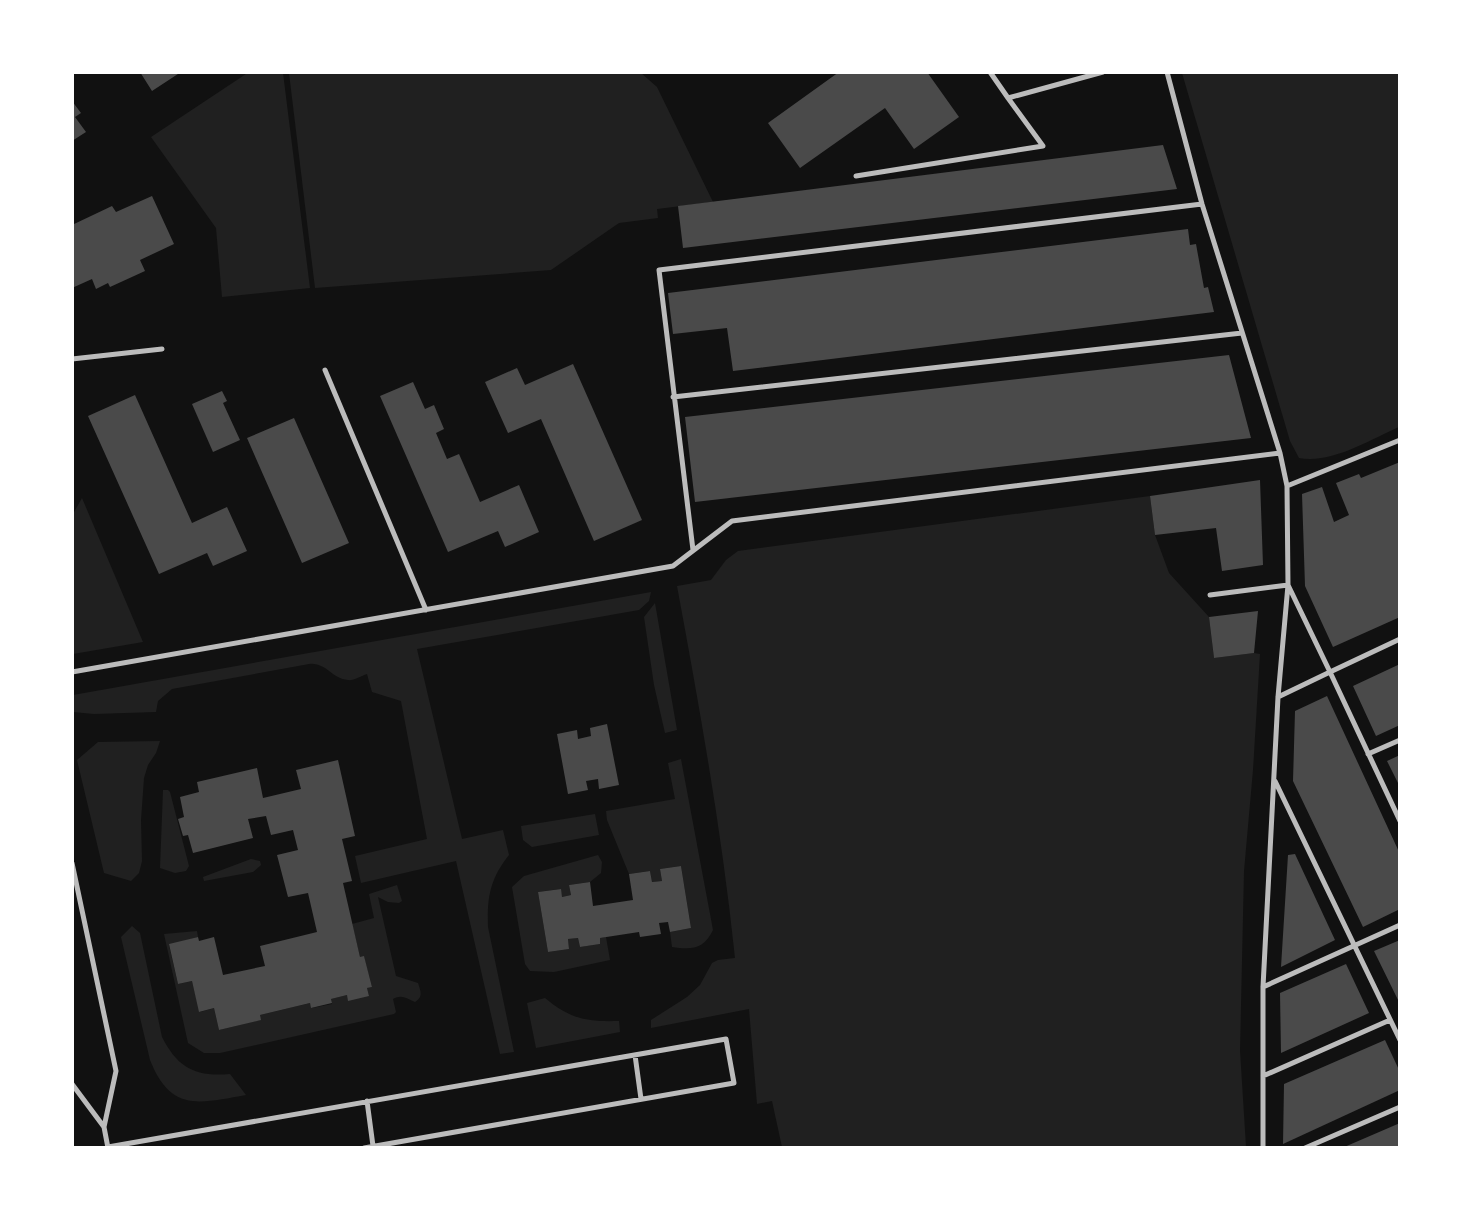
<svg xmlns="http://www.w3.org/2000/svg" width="1472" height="1220" viewBox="0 0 1472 1220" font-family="Barlow,sans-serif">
  <rect width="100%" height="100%" fill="#111"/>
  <!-- green -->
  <path fill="#202020" d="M249,72L283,73L310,288L222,297L216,228L151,137Z
    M289,73H641L657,87L713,202L657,209L658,218L619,223L551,270L315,288Z
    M1182,73H1399V427C1369,440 1332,464 1299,458L1290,441Z
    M1150,496L1155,535L1169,573L1209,617L1214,658L1254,653L1260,654L1253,770L1244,871L1240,1051L1246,1147H782L772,1101L757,1104L749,1009L651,1028V1020L687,997L700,985L712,963L718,960L735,958C722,833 700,710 677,586L711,580L726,560L738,551Z
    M82,498L143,642L73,654V514Z
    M651,592L649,601L639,610L417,649L462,839L503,830L509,855C490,879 487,897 488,927L514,1052L500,1054L456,861L361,883L355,856L427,839L401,701L372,692L367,674C361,676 353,681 348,680C332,679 326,662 309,664L172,689L158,701L156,712L94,714L73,712V695Z
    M655,603L677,730L665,733L654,685L644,617Z
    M160,741L156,753L148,765L144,778L141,820L142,861L139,873L131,881L104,873L77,760L98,742Z
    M681,759L713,930C704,949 692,950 672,947L670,932L691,928L681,866L660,869L662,881L652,882L650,871L629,874L607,820L606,811L675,799L668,763Z
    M163,790H168L170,792L189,866L186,871L175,873L160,868Z
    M595,814L599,835L532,847L523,840L521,826Z
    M598,855L602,862L601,873L590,882L569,885L571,895L562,897L560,889L538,892L548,952L569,949L568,939L578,938L580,947L600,944V938L606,937L610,960L554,972L530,971L525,964L512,887L524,876Z
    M251,859L260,861L261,865L253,872L204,881L203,877Z
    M397,885L402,901L399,903L388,902L378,897L396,976L418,983C421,992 423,997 415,1002C407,998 401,994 393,999L396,1012L394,1014L220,1053H204L188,1043L164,934L197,931L198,937L169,945L178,984L192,981L200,1012L214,1008L219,1030L260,1020V1015L310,1003L312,1008L332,1004L331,999L347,995L369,996L367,988L372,987L364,957H360L352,924L374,918L369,894Z
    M132,926L140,933L162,1037C178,1068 195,1077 230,1074L246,1095C200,1103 171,1113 150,1060L121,937Z
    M545,998C570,1019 587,1022 619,1021L620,1032L536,1048L527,1003Z"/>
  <!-- building -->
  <path fill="#4a4a4a" d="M140,72H181L152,91Z
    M839,72H927L959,117L914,149L885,108L800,168L768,123Z
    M72,101L81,113L75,117L86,132L72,141Z
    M1163,145L1177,189L683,248L678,206Z
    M152,196L174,244L140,260L145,271L110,287L108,283L96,289L92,279L72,288V225L112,206L116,212Z
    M1188,229L1190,245L1196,244L1204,288L1208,287L1214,312L733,371L727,328L673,334L668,293Z
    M1229,355L1251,438L695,502L685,417Z
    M573,364L642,520L594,541L541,419L508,433L485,382L517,368L525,385Z
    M413,382L425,409L434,405L444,429L436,433L447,459L459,454L480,502L519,485L539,532L505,547L498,531L448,552L380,396Z
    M222,391L227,401L223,403L240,440L213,452L192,404Z
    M135,395L192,523L227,507L247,551L213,566L207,553L159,574L88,416Z
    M294,418L349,543L302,563L247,438Z
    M1400,462V617L1333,647L1305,586L1302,494L1322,487L1334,522L1349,515L1336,483L1359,474L1361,478Z
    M1260,480L1263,565L1222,571L1216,528L1155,535L1150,496Z
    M1258,611L1254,653L1214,658L1209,617Z
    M1400,664V725L1376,736L1353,686Z
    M1327,696L1400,854V909L1363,927L1293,781L1295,711Z
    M607,724L619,785L599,789L598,779L586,781L588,790L568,794L557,734L577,730L578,739L591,736L590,728Z
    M1400,755V787L1387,761Z
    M338,760L355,836L342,839L352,881L343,883L360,957L364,956L372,987L367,988L369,996L348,1001L347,995L331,999L332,1003L311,1008L310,1003L260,1015L261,1020L219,1030L214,1008L199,1012L192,981L178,984L169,944L198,937L199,941L214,937L223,975L265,966L260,946L317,932L308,893L288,897L277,855L298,850L293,830L271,835L266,816L248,819L253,838L193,853L188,835L183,836L178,819L184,817L180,797L199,792L197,782L257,768L263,798L301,789L296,770Z
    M1295,854L1335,940L1281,967L1288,855Z
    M681,866L691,928L670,932L668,922L659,923L661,934L640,937L639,932L600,938V944L580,947L578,938L568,939L569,949L548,952L538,892L561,889L562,897L571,895L569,885L590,882L593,906L633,900L629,874L650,871L652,882L662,881L660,869Z
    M1400,940V1004L1374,951Z
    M1346,964L1369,1013L1281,1053L1280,993Z
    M1385,1040L1400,1072V1090L1283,1144L1284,1084Z
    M1400,1123V1148H1342Z"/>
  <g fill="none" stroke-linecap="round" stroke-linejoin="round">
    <!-- minor -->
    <path stroke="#bcbcbc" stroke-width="5" d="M990,72L1008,98L1103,72
      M1167,72L1202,204L1280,453L1287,486L1288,585L1278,697L1263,987V1148
      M856,176L1043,146L1008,98
      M72,359L162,349
      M325,370L426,610
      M673,397L1242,333
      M1287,486L1400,440
      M693,550L659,270L1202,204
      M1210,595L1288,585L1330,672L1278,697
      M1400,639L1330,672L1400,821
      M72,672L673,566L732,521L1280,453
      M1368,754L1400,740
      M1275,781L1400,1040
      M72,863L116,1071L104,1127L108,1148
      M1263,987L1400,925
      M635,1055L641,1099
      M1263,1076L1390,1020
      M72,1084L104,1127
      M367,1101L373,1146
      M108,1147L726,1039L734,1083L364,1148
      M1305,1148L1400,1107"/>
  </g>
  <!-- border -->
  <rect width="1472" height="1220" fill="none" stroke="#ffffff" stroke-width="148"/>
</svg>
